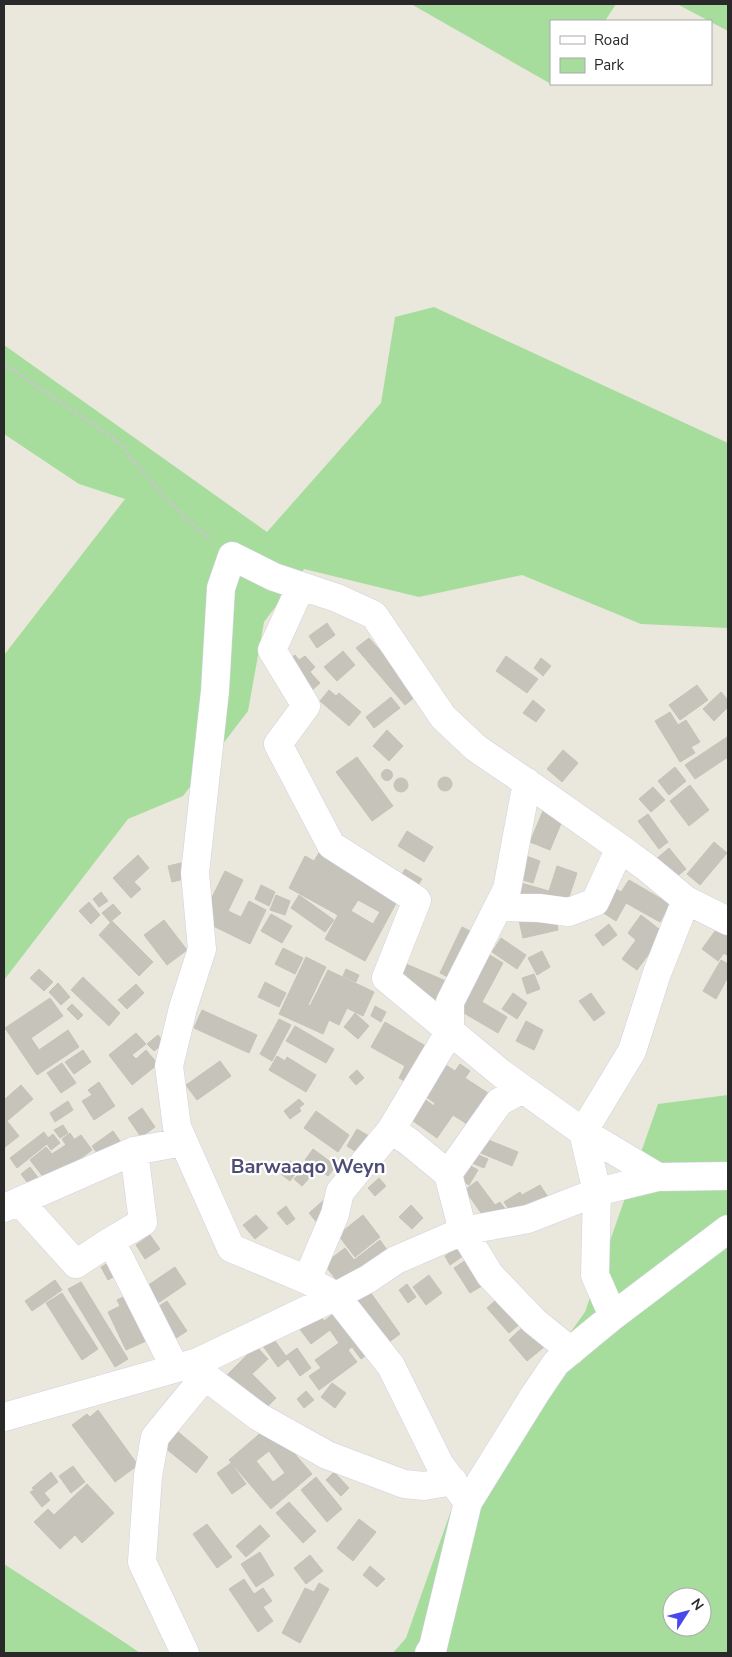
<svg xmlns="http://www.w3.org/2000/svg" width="732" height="1657" viewBox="0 0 732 1657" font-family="'Nunito Sans',sans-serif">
  <rect width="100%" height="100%" fill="#eae7dc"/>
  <!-- green -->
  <path fill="#a7dd9c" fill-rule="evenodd" d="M411,4H616L605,21H551V84Z
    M677,4H728V31Z
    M434,307L728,443V628L641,624L522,575L419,597L304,569L264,622L248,711L183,796L128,819L4,980V655L125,499L79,484L4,434V345L267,532L381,403L395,317Z
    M728,1095V1653H393L406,1638L459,1488L585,1312L658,1104ZM672,1597H702V1627H672Z
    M4,1564L127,1644L140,1653H4Z"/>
  <!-- building -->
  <path fill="#c6c3bb" stroke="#c5c2b6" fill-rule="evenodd" d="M327,623L335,635L317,648L309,636Z
    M369,638L408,682L416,696L405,705L356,648Z
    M343,651L355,665L337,681L324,667Z
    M295,655L299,660L305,656L315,667L310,672L320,683L310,692L285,664Z
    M506,656L538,679L527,693L496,671Z
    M541,658L551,666L543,676L534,668Z
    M697,685L708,700L680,720L669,705Z
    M329,690L336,696L339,693L361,712L349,726L320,701Z
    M721,692L728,700V707L714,721L703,709Z
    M391,697L400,708L374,728L366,717Z
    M533,700L545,710L536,722L523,713Z
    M670,712L678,725L686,720L700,742L691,747L695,753L680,762L655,721Z
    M387,730L403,746L389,761L373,746Z
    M727,737L728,757L695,779L685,765Z
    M563,750L578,763L562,782L547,769Z
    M357,757L393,806L372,821L336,772Z
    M675,767L686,781L669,795L658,781Z
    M381.5 775a5.5 5.5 0 1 1 11 0a5.5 5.5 0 1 1-11 0Z
    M438 784a7 7 0 1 1 14 0a7 7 0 1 1-14 0Z
    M394 785a7 7 0 1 1 14 0a7 7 0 1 1-14 0Z
    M690,785L709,810L689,826L670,801Z
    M653,787L665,800L651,812L639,799Z
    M545,806L565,814L550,850L530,842Z
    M648,814L668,842L659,849L638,821Z
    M407,831L433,847L424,862L398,846Z
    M714,842L727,853L700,885L687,874Z
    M669,848L686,869L670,882L654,861Z
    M320,851L401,894L365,961L325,939L338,915L289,888L305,856L314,861ZM358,900L380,912L373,924L351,911Z
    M138,855L149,868L134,882L141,889L131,898L113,878Z
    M526,856L540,861L533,883L519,879Z
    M181,863L184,879L172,882L168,866Z
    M557,866L577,873L565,909L518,894L521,883L549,891Z
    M405,869L422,879L413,893L397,884Z
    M225,871L243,880L228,911L241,917L249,901L266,910L250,944L201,920Z
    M629,880L670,904L660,922L626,903L616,921L602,912L616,889L621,892Z
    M261,885L275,892L269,906L255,899Z
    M101,892L108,901L99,907L93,899Z
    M276,895L290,901L285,915L270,910Z
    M299,895L334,920L325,932L291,908Z
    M89,902L100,915L91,924L79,911Z
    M113,904L121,913L110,922L102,913Z
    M555,912L558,930L523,938L519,920Z
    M271,914L292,926L282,943L261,931Z
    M641,915L664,933L637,970L622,959L636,940L628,933Z
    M164,920L187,950L167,965L144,935Z
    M112,921L153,962L139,976L99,935Z
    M609,924L617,935L603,946L595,935Z
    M462,927L478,935L456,981L440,973Z
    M718,927L728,934V956L724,953L718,961L702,949Z
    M501,938L526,955L517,969L492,952Z
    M283,948L303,958L295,974L275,964Z
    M542,951L550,967L537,975L528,958Z
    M488,954L503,963L482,1002L507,1017L498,1033L457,1009Z
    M306,957L326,967L308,1005L310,1006L328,970L374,992L363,1016L347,1008L339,1025L329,1020L323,1034L279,1014Z
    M721,960L728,964V977L716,999L703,991Z
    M406,964L453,984L444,1006L397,985Z
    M39,969L53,982L44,991L30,978Z
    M346,969L359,975L356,982L343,976Z
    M534,974L540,989L527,994L522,978Z
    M83,977L120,1013L109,1026L71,990Z
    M265,982L286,993L279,1007L258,997Z
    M58,983L70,997L61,1005L49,992Z
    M136,984L144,993L127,1009L118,1000Z
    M513,993L527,1003L517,1019L502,1009Z
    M591,993L605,1013L594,1021L579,1001Z
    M50,998L63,1016L31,1038L39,1050L68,1030L79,1047L37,1075L5,1028Z
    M72,1004L83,1015L78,1020L67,1009Z
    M375,1006L386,1012L381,1022L371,1016Z
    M202,1010L257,1035L249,1053L194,1028Z
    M355,1013L369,1026L358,1039L344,1027Z
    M279,1019L291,1025L272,1061L260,1054Z
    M526,1021L543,1030L534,1050L516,1041Z
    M385,1022L434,1051L414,1086L399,1078L405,1066L371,1047Z
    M295,1026L334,1049L326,1063L286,1041Z
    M136,1033L146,1044L132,1055L136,1059L146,1050L158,1064L132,1085L109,1055Z
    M158,1035L164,1043L154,1051L147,1044Z
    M83,1050L91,1062L74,1074L65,1062Z
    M277,1056L285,1061L287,1057L316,1075L306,1092L269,1070Z
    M220,1061L231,1076L197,1100L186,1085Z
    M62,1063L76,1083L61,1093L47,1073Z
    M443,1063L455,1071L460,1064L470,1071L465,1078L491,1095L470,1126L453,1115L437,1138L409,1118L423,1098L434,1106L435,1103L422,1094Z
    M357,1070L364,1078L356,1085L349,1077Z
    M99,1082L115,1106L94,1120L82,1101L92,1095L88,1090Z
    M21,1085L33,1099L7,1121L19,1136L5,1147L4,1145V1100Z
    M299,1099L304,1104L299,1108L301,1111L290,1119L284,1111Z
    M68,1101L73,1110L55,1122L50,1113Z
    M142,1108L155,1127L141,1137L128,1118Z
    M316,1111L349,1135L338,1152L304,1128Z
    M63,1125L68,1133L60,1138L54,1130Z
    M357,1129L374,1139L364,1157L347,1146Z
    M113,1131L125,1148L104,1163L92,1146Z
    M44,1132L48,1138L53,1134L60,1143L51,1150L47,1144L17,1168L10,1158Z
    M70,1133L74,1139L66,1145L62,1139Z
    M81,1135L92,1150L48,1183L30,1160L46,1147L52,1154Z
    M481,1137L518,1152L512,1166L476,1151Z
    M313,1149L336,1166L328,1176L305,1160Z
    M476,1154L488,1159L484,1168L472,1163Z
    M290,1161L300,1168L290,1181L281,1174Z
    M469,1165L478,1170L469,1185L460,1179Z
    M30,1167L42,1183L33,1190L21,1174Z
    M304,1169L311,1176L302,1186L294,1179Z
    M379,1178L386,1186L375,1196L368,1188Z
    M477,1181L495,1205L500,1202L506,1210L488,1223L465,1190Z
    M540,1185L548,1197L514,1217L504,1202L520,1192L522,1195Z
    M324,1200L335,1212L320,1226L309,1213Z
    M411,1205L423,1218L412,1229L399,1217Z
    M286,1206L295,1219L287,1225L277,1213Z
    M256,1215L268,1228L255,1239L243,1225Z
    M363,1215L380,1237L355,1257L338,1235Z
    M150,1235L160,1249L145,1259L136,1245Z
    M380,1240L390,1254L344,1290L324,1264L345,1248L354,1260Z
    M457,1248L463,1256L450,1265L445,1256Z
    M116,1259L123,1271L108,1280L101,1267Z
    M466,1260L482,1286L470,1293L454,1268Z
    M175,1267L186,1284L152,1307L141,1290Z
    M429,1275L442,1293L426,1305L413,1287Z
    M55,1280L62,1290L32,1311L25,1301Z
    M81,1282L128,1359L115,1367L68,1289Z
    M407,1284L416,1297L408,1303L399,1290Z
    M368,1289L400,1334L385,1345L353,1300Z
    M134,1292L155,1337L126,1350L108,1312L120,1306L117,1300Z
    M62,1293L98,1349L82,1360L46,1303Z
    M497,1299L520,1324L509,1333L487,1308Z
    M167,1301L187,1331L173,1340L153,1310Z
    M341,1308L373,1350L361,1359L352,1347L348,1350L357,1362L319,1390L309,1376L321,1368L315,1360L339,1343L330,1330L311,1344L299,1328L319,1313L324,1321Z
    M525,1325L544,1347L527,1361L509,1340Z
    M273,1338L288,1359L278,1367L263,1346Z
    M256,1346L268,1359L252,1374L276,1398L259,1415L226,1376Z
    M297,1348L311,1368L300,1376L286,1356Z
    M332,1383L346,1393L335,1408L321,1397Z
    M306,1391L314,1400L304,1408L297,1399Z
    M98,1410L138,1465L115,1482L72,1425L87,1414L90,1417Z
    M270,1425L312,1474L271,1509L229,1460ZM269,1451L285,1473L273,1482L256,1461Z
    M177,1431L208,1457L196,1473L164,1447Z
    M231,1463L246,1484L232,1494L217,1473Z
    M73,1466L85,1482L71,1493L59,1476Z
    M51,1472L58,1482L44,1493L50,1500L42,1507L30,1492L34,1490L32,1488Z
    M334,1472L349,1488L341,1496L326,1480Z
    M316,1477L342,1509L327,1522L301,1490Z
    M87,1484L114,1513L82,1543L75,1535L60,1549L34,1522L48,1509L54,1515Z
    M289,1502L316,1531L303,1543L276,1513Z
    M359,1519L376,1532L353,1561L337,1548Z
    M207,1524L232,1557L217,1568L193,1534Z
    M260,1525L270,1536L246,1557L236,1546Z
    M260,1552L274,1575L256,1587L241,1564Z
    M310,1555L323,1571L306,1584L294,1568Z
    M370,1566L385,1579L377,1587L363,1575Z
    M244,1579L254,1594L263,1588L272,1601L263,1607L273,1621L258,1632L229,1589Z
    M319,1583L329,1589L300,1643L282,1633L305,1588L314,1592Z"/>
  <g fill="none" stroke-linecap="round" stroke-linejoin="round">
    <!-- minor casing -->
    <g stroke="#d1d1e1" stroke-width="29">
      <path id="minor" d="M301,586L272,650L306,706L278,744L331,845L417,900L386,978L502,1074L583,1132L658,1177
        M498,907L539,908L569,912L595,902L620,848
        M391,1130L408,1141L448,1174L463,1231L490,1275L534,1321L571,1351
        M448,1174L499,1102L523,1089
        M20,1202L76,1264L111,1241L175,1368
        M4,1208L134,1151L183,1142
        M111,1241L143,1222L134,1151
        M307,1280L335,1214L340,1192L391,1130L450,1031V1002L507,889L527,782
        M613,1316L595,1275L597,1192L583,1132L632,1051L657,973L686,900
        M205,1376L259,1417L327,1455L404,1484L424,1486L453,1481
        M4,1417L198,1362L336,1296L368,1279L396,1260L463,1231L528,1219L597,1192L658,1177L728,1176
        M468,1502L440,1465L391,1366L336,1296L307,1280L231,1248L177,1127L169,1066L183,1008L202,949L195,873L215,691L221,588L232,556L274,577L337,598L374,615L443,717L476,748L545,795L620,848L646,867L686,900L728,921
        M185,1653L142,1562L148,1476L155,1437L205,1376L198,1362
        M429,1653L433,1647L468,1502L535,1394L556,1363L613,1316L728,1229"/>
    </g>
    <!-- path -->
    <path stroke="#c7c7c7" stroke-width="3" stroke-dasharray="4 2.5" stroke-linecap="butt" d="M4,364L117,441L161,493L194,526L212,540"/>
    <!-- minor -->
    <use href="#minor" stroke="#fff" stroke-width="28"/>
  </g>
  <g text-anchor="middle" stroke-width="4.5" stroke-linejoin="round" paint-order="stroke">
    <!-- quarter labels -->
    <g font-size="20" font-weight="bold" fill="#4d4d76" stroke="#fff">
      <text x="308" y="1173">Barwaaqo Weyn</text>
    </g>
  </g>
  <!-- border -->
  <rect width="732" height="1657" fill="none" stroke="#292929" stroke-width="10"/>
  <!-- legend -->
  <rect x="550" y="20" width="162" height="65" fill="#ffffff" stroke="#a9a9a9"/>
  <rect x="560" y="36" width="25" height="8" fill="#ffffff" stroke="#a9a9a9"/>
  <text x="594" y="45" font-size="15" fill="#292929">Road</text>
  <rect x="560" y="58" width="25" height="15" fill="#a7dd9c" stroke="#a9a9a9"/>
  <text x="594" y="70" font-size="15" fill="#292929">Park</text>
  <!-- north arrow -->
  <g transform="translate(687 1612) rotate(54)"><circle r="24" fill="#ffffff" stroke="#a9a9a9"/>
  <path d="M0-4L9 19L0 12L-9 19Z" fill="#4749ec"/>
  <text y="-8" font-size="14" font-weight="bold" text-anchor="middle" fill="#292929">N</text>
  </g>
</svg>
